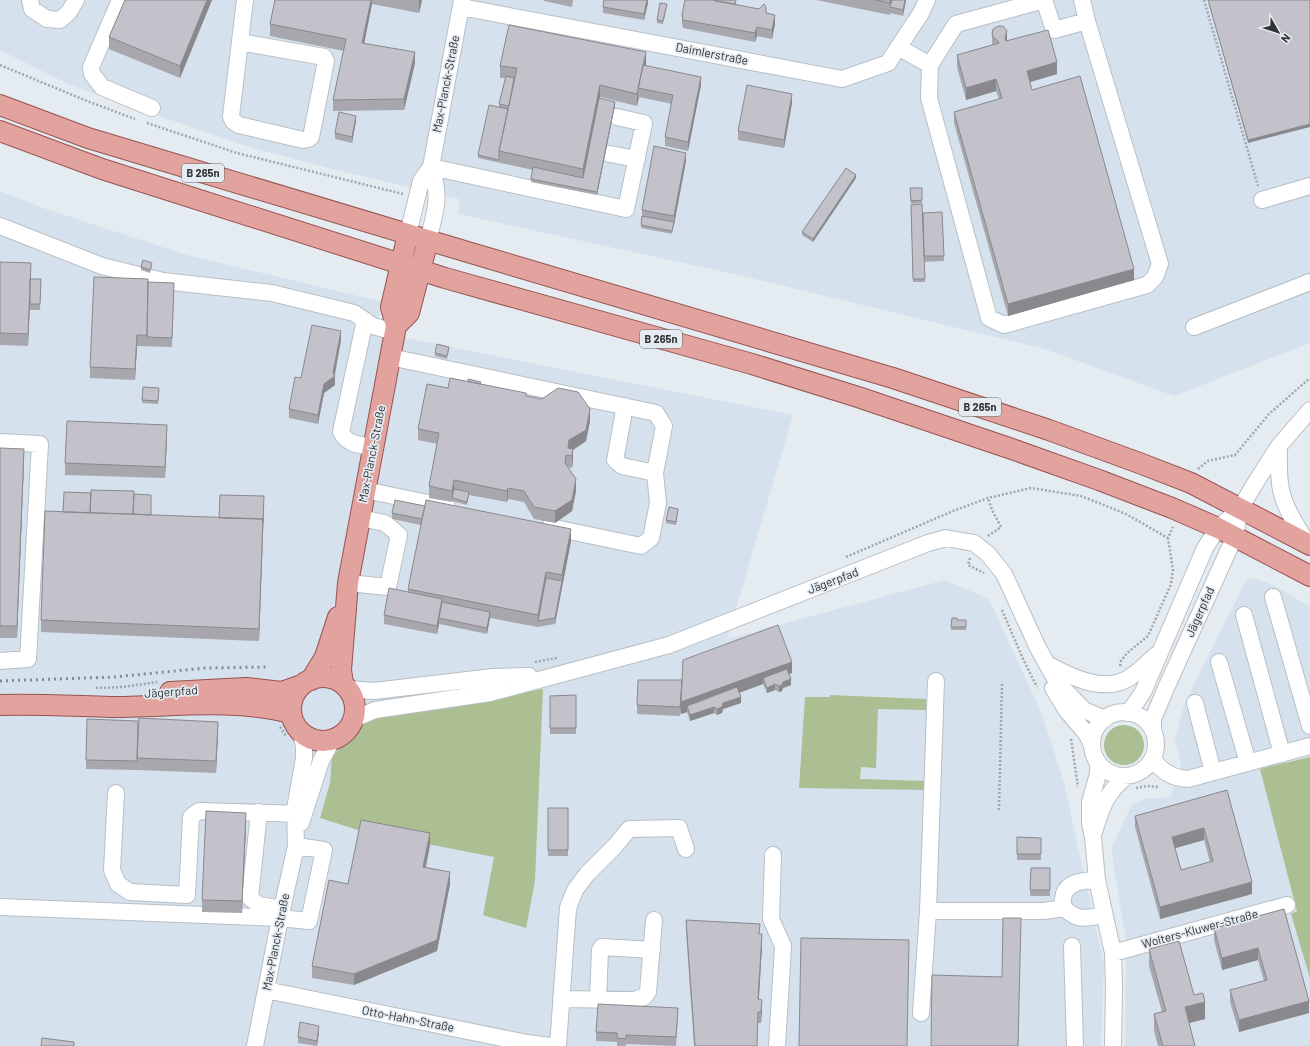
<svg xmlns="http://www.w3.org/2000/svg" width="1310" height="1046" viewBox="0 0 1310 1046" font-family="Barlow,sans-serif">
  <rect width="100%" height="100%" fill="#e4ebf1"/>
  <!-- built -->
  <path fill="#d5e2ee" d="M0,0H1310V343L1174,396L1045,349L734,274L459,214V199L328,168L243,145L70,85L0,50Z
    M0,191L46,209L187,255L383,302L375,332L793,415L727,639L945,580L989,599L1042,714L1064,783L1104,965L1101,1046H0Z
    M1252,578L1268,583L1310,606V1046H1125L1126,939L1113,863L1112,847L1131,806L1134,803L1148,798H1164L1171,796L1181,765L1175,740L1181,715L1186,701L1243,586L1247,581Z"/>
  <!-- green -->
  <path fill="#abbf92" d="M543,689L535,881L526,928L483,915L494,857L361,831L320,818L330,783L332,756L364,724L383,712L458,704Z
    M830,695L926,699V710L878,709L876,768L861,767L860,779L926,781V790L799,788L805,697H830Z
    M1104 745a20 20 0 1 1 40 0a20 20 0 1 1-40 0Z
    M1310,757V978L1291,914L1297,911L1260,769Z"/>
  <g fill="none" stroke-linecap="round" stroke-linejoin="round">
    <!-- minor casing -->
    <g stroke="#b8bfc5" stroke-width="18">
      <path id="minor" d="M30,0L32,9L47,19L60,20L69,12L76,0
        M120,0L91,67L92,74L102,87L152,108
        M461,7L842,79L888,63L921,13L927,0
        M240,42L324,57L326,61L311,137L308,139L303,140L239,125L233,121L231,116L245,0
        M898,47L930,65L956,24L1044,0L1054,30L1087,21L1082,0
        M930,65L929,98L989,318L1004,325L1147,285L1155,277L1160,264L1087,21
        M610,154L637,159
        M431,167L626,209L644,123L617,117
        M1262,200L1310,186
        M0,226L102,266L163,281L272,293L354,313L373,326L395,332
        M408,234L421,181L431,167L462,0
        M428,240C436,210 441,197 431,167
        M365,320L341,432C347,445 361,445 373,447
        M1194,327L1310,282
        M390,357L656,413L664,426L655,473L658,503L651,538L641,546L550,527
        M625,406L615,460L622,466L655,473
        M0,442L40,444L28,659L0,661
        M1279,446C1279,461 1278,476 1281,490C1285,509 1297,526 1307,543
        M365,490L447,507
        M348,583L388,587L399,535L385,523L360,518
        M1273,597L1310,726
        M1244,615L1282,754
        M1219,662L1248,763
        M1047,664C1069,676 1102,693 1127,679C1138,673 1147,663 1156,655
        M1053,688L1067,711L1086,733L1092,745
        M348,689L374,691L493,677L529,676
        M1195,703L1213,772
        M1092 744a32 32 0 1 1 64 0a32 32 0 1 1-64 0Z
        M1127,713L1133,707L1143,692L1205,548L1218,528L1240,509
        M354,719L375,710L490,693L669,645L928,543L946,538L968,542L974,543L988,554L1004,574L1038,648L1057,682L1084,710L1105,719
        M1153,731V719L1166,688L1235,536L1240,509L1254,485L1279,446L1310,410
        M1152,759C1163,772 1172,778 1188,779L1310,746
        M1098,762V774L1090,802V823L1093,837L1097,880L1113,953L1114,987L1113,1046
        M116,793L112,870L118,884L130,892L187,895L191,817L199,811L304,814
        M259,812L250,898L259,905L282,909
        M301,823L321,761L332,740
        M1094,832C1101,808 1107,791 1127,776
        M773,855L771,919L783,946L777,1046
        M1097,880C1084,880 1064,882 1063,899C1062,902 1064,906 1064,908C1079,922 1086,918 1104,915
        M0,907L280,918L309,921L324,850L296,846
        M928,911L936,681
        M1072,946L1075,1046
        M1113,953L1287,905
        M266,990L527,1043L550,1046
        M561,999L634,1000L644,997L648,992L654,920
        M598,1000L600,950L602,947L652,950
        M921,1013L928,911H1044L1064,908
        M255,1046L280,918L296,846L295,809L304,758V746L301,733
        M558,1046L568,908L575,890L587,874L615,846L629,829L679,828L686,849"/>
    </g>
    <!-- major casing -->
    <g stroke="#975350" stroke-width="22">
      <path id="major" d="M0,105L88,138L471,253L893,378L1049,430L1142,464L1191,483L1310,545
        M0,131L102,169L445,278L752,364L858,397L1009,448L1099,480L1172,508L1218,528L1310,576
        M396,326L409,313L428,240
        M291 709a32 32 0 1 1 64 0a32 32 0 1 1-64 0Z
        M311,680L325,657L338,617
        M343,684L341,670L348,583L396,326L391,307L408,234
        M170,692L246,688L282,692L302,685
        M0,705C37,704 73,706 110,707C170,707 232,698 291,713"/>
    </g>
    <!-- path -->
    <path stroke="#a0a6aa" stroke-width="2.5" stroke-dasharray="2 2" stroke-linecap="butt" d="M1204,0L1258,186
      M0,65L87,101L135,119
      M147,123L237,153L403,194
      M1198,469L1208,461L1235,455L1269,414L1310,378
      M988,536L1001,527L992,510L988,498
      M846,557L953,511L988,498L1031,488L1081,496L1126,514L1168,538L1173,527
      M970,558L968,565L984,573
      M1002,610L1023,659L1037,687
      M535,662L557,658
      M1120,666L1121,661L1127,653L1148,636L1171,584L1173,570L1168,538
      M96,688L123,687L157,682
      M280,727L286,736
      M1071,739L1078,787
      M1136,788L1147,786L1159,787
      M999,810L1002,683"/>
    <!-- minor -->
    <use href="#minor" stroke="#fff" stroke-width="16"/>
    <!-- major -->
    <use href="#major" stroke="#e2a29e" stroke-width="20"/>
    <!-- rail -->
    <path stroke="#868b8f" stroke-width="3" stroke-dasharray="2 4" stroke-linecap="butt" d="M0,681L114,677L205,668L269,667"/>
  </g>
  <!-- wall -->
  <path fill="#a8a7ae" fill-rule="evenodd" d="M125,0H212L180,78L109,49V37Z
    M275,0H422L419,13L372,4L364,43L415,63L404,110L333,111V100L344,51L270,36V24Z
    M544,0H573L572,7L544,1Z
    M648,0V3L644,20L603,13V7Z
    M816,0H906L903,16L890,13V15Z
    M1208,0H1310L1248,143Z
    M715,1L736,5L766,13L775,24L772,39L757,36L755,42L683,28L682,24V15Z
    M667,7L663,24L657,23V20Z
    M992,34L1007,41L1057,74L1030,82L1032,90L1134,280L1008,316L954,123V112L999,99L996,91L966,100L957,67V55L992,45Z
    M646,64L645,66L701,85L688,151L665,146V137L672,104L639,97L637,106L600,97V99L615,105L597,195L531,182L533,170L478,158V155L499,107V104L505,78H500V66Z
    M792,103L784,148L738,140V131Z
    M356,121L352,143L335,139V133Z
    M686,161L672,234L641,228L642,216V210Z
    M856,178L813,242L802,235V232Z
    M910,188H922V203L911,204Z
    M911,205L923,217L942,212L944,261L924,262L925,282H913Z
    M0,262L41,285L40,310H30V309L28,346L0,345Z
    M152,266L150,273L141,270V267Z
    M148,282L174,292L172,347L137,346L135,380L90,378V367Z
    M341,340L335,375V385L324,393L318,424L289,418V409L301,378Z
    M449,350L447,359L435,356V353Z
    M481,384L526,396L590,421L586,441L573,450V461L572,468L568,467L576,491L572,511L555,523L534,519L524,502L508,499L507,502L469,495L467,505L452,501V502L429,498V486L437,444L418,440V429L448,388Z
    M143,387L159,388L158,404L142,403Z
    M167,437L165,478L65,475V463Z
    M0,448L24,461L17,638H0Z
    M264,505L259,641L41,632V620L63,512L219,518Z
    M678,512L676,525L666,523V520Z
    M392,513L571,541L555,624L538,627L490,618L487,634L439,624L437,634L384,624V615L408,592V589L421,525L392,519Z
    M952,618L957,620H966V630H951Z
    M792,673L789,674L791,685L783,688L782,691L779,692L775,690L767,693L763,684L739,693L741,703L723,709L722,713L717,715L714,713L690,721L687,712L681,714V708L680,716L637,714V705L682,680Z
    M576,695V734H550V696Z
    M218,734L216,773L137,770L86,769V760Z
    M1227,790L1252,894L1160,919L1135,827V816ZM1204,840L1210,862L1181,870L1175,848Z
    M548,808H568V856H548Z
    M246,825L242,913L202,912V900Z
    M1017,837L1041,838V860H1017Z
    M430,845L426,868L450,884L437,951L354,985L312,978V966L348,884Z
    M1031,868H1050V896H1030Z
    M1284,909L1309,1013L1239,1032L1230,1002V990L1264,981L1258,960L1222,970L1214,940V928Z
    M686,920L760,934L762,946L759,999L762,1011L761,1023H758L757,1046H694L686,931Z
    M1149,949L1194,995L1205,1019L1189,1023L1195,1046H1158L1154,1031V1014L1162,1012L1149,966Z
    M678,1017L676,1046L626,1044V1046H617V1042L596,1041V1032Z
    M319,1032L317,1046L298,1043V1037Z"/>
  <!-- shaded-wall -->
  <path fill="#88888d" d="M207,0H212L180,78V66Z
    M371,0H372V4L362,54V43Z
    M419,0H422L419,13Z
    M647,0H648V3L644,20V14Z
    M890,0H893L890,7V15Z
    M905,0H906L903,16V10Z
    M775,15V24L772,39V30Z
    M757,27V36L755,42V33Z
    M1007,31V43L1005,50V38Z
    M415,52V63L404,110V99Z
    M646,52V64L641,89L638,88Z
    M1057,62V74L1027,83V71Z
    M701,77V85L688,151V142Z
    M996,79V91L966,100V88Z
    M600,85V97L583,181V169Z
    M638,89V97H639L637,106V94Z
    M792,94V103L784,148V140Z
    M615,102V105L597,195V192Z
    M356,116V121L352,143V137Z
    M1310,124V127L1248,143V140Z
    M686,153V161L674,225V216Z
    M856,175V178L813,242V239Z
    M31,263V275L28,346V334Z
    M1134,269V280L1008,316V304Z
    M341,331V340L334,377L335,376V385L324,393L318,424V415L324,384L333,373Z
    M137,335V346L135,380V369Z
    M590,409V421L586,441L573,450V461L572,468V456L568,448L569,440Z
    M167,425V437L165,478V467Z
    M24,449V461L17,638V626Z
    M576,479V491L572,511L555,523V511Z
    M454,480V492L452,498V502V491Z
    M508,488V499L507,502V491Z
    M264,496V505L259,641V629Z
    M571,529V541L555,624V618L562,581V575Z
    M546,572V584L538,621V615Z
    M442,599V608L439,618V624L437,634V626Z
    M490,612V618L487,634V628Z
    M792,662V673L765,683L763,678V684L689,711L687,706V712L681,714V708L680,716L682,680Z
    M791,679V685L783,688L782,691L779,692V686L783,682Z
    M775,684V690L767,693V688Z
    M741,697V703L723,709L722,713L717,715V709L723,703Z
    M714,707V713L690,721V715Z
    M218,722V734L216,773V761Z
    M246,813V825L242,913V901Z
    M1204,828V840L1172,849V837Z
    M430,833V845L423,879V867Z
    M450,872V884L437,951L354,985V974Z
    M1252,882V894L1160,919V907Z
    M762,934V946L758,1011V999Z
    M1258,948V960L1222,970V958Z
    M762,1000V1011L761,1023V1012Z
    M1309,1001V1013L1239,1032V1020Z
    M1205,1002V1019L1185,1024V1007Z
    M319,1026V1032L317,1046V1041Z"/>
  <!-- building -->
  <path fill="#c3c2ca" stroke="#88888d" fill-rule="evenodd" d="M125,0H207L180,66L109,37Z
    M275,0H371L362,43L415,52L404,99L333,100L346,39L270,24Z
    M604,0H647L644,14L603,7Z
    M685,0H712L759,9L764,4L766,7V13L775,15L772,30L757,27L755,33L683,20L682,15Z
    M715,0H736L735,4L715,1Z
    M875,0H890V3Z
    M892,0H905L903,10L890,7Z
    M1208,0H1310V124L1248,140Z
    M660,3L667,4L663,21L657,20Z
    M509,25L646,52L637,94L600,85L583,169L499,151L517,68L500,66Z
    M998,26H1003L1007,31L1005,38L1006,41L1048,30L1057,62L1027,71L1032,90L1080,76L1134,269L1008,304L954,112L1002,98L996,79L966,88L957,55L999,43L998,41L994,38L992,34L993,29Z
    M643,65L701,77L688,142L665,137L673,95L638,88Z
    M506,76L514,78L509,106L499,104Z
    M747,85L792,94L784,140L738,131Z
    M599,98L615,102L597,192L531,179L533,167L583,178Z
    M489,105L508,109L499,151V160L478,155Z
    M339,112L356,116L352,137L335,133Z
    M654,146L686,153L674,216L642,210Z
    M846,168L856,175L813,239L802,232Z
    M910,188H922V200L911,201Z
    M922,204L925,279H913L911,205Z
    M942,212L944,256H924L923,213Z
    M642,216L674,222L672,231L641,225Z
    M143,260L152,263L150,270L141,267Z
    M0,262L31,263L28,334L0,333Z
    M94,277L148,279L147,335H137L135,369L90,367Z
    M30,279H41L40,304H30Z
    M148,282L174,283L172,338L147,337Z
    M312,325L341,331L333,373L335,376L324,384L318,415L289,409L295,377L301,378Z
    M437,344L449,347L447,356L435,353Z
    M450,378L526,393V396L542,399L558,388L578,392L590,409L586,430L569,440L568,448L573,449L572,456L566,455L565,463L576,479L572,500L555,511L534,507L524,491L508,488L507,491L454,480L452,491L429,486L439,433L418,429L427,384L448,388Z
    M468,379L481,382L480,384L468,381Z
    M143,387L159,388L158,401L142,400Z
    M67,421L167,425L165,467L65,463Z
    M0,448L24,449L17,626H0Z
    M454,489L469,492L467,502L452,498Z
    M91,490L134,491L133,514L90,513Z
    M64,492L91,493L90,513L63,512Z
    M134,494L151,495V515L133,514Z
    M220,495L264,496L263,522V519L219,518Z
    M395,500L425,506L422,519L392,513Z
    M426,500L571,529L562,575L546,572L538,615L408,589Z
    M669,507L678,509L676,522L666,520Z
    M45,511L263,519L259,629L41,620Z
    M546,578L562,581L555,618L538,621Z
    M389,588L442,599L437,626L384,615Z
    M442,602L490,612L487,628L439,618Z
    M952,618H957V620H966V627H951Z
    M778,625L792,662L681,702L683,660Z
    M787,669L791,679L783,682L782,685L779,686L775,684L767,688L763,678Z
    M638,680H682L680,707L637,705Z
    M737,687L741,697L723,703L722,707L717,709L714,707L690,715L687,706Z
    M576,695V728H550V696Z
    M139,718L218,722L216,761L137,758Z
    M87,719L138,721L137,761L86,760Z
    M1227,790L1252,882L1160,907L1135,816ZM1204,828L1213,861L1181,870L1172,837Z
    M548,808H568V850H548Z
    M206,811L246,813L242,901L202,900Z
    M361,820L430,833L423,867L450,872L437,940L354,974L312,966L329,880L348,884Z
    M1017,837L1041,838V854H1017Z
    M1031,868H1050V890H1030Z
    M1284,909L1309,1001L1239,1020L1230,990L1267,980L1258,948L1222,958L1214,928Z
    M1003,918H1021L1018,1046H931L932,975L1002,977Z
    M686,920L760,924L759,934H762L758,999L762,1000L761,1012H758L757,1046H695Z
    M801,938L909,940L907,1046H799Z
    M1179,941L1194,995L1203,993L1205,1002L1185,1007L1195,1046H1163L1154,1014L1166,1011L1149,949Z
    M598,1004L678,1008L676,1037L626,1035V1039L617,1038V1033L596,1032Z
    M300,1022L319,1026L317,1041L298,1037Z
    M42,1038L74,1042V1046H41Z"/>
  <g text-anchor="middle" stroke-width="3.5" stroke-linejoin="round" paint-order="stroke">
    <!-- shield labels -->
    <g fill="#e4ebf1" stroke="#666a6d" stroke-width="1">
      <rect x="182" y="164" width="42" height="18" rx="3"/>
      <rect x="640" y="330" width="42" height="18" rx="3"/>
      <rect x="959" y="398" width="42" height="18" rx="3"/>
    </g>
    <g font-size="11" font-weight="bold" fill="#303335">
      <text x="203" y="177">B 265n</text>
      <text x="661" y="343">B 265n</text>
      <text x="980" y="411">B 265n</text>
    </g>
    <!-- street labels -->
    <g font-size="12" fill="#303335" stroke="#e4ebf1">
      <text transform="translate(712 54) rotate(11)" y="4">Daimlerstraße</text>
      <text transform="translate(446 84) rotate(-79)" y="4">Max-Planck-Straße</text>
      <text transform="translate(372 454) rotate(-79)" y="4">Max-Planck-Straße</text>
      <text transform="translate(833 581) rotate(-21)" y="4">Jägerpfad</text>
      <text transform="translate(1200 612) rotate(-66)" y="4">Jägerpfad</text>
      <text transform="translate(171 692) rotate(-4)" y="4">Jägerpfad</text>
      <text transform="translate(1200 929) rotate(-15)" y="4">Wolters-Kluwer-Straße</text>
      <text transform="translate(276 942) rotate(-79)" y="4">Max-Planck-Straße</text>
      <text transform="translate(408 1019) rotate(11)" y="4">Otto-Hahn-Straße</text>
    </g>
  </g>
  <!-- north arrow -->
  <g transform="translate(1278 32) rotate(129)" stroke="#e4ebf1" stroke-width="3" paint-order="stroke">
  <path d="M0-3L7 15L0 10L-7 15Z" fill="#303335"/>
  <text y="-6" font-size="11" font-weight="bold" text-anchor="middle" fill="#303335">N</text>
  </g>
</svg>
